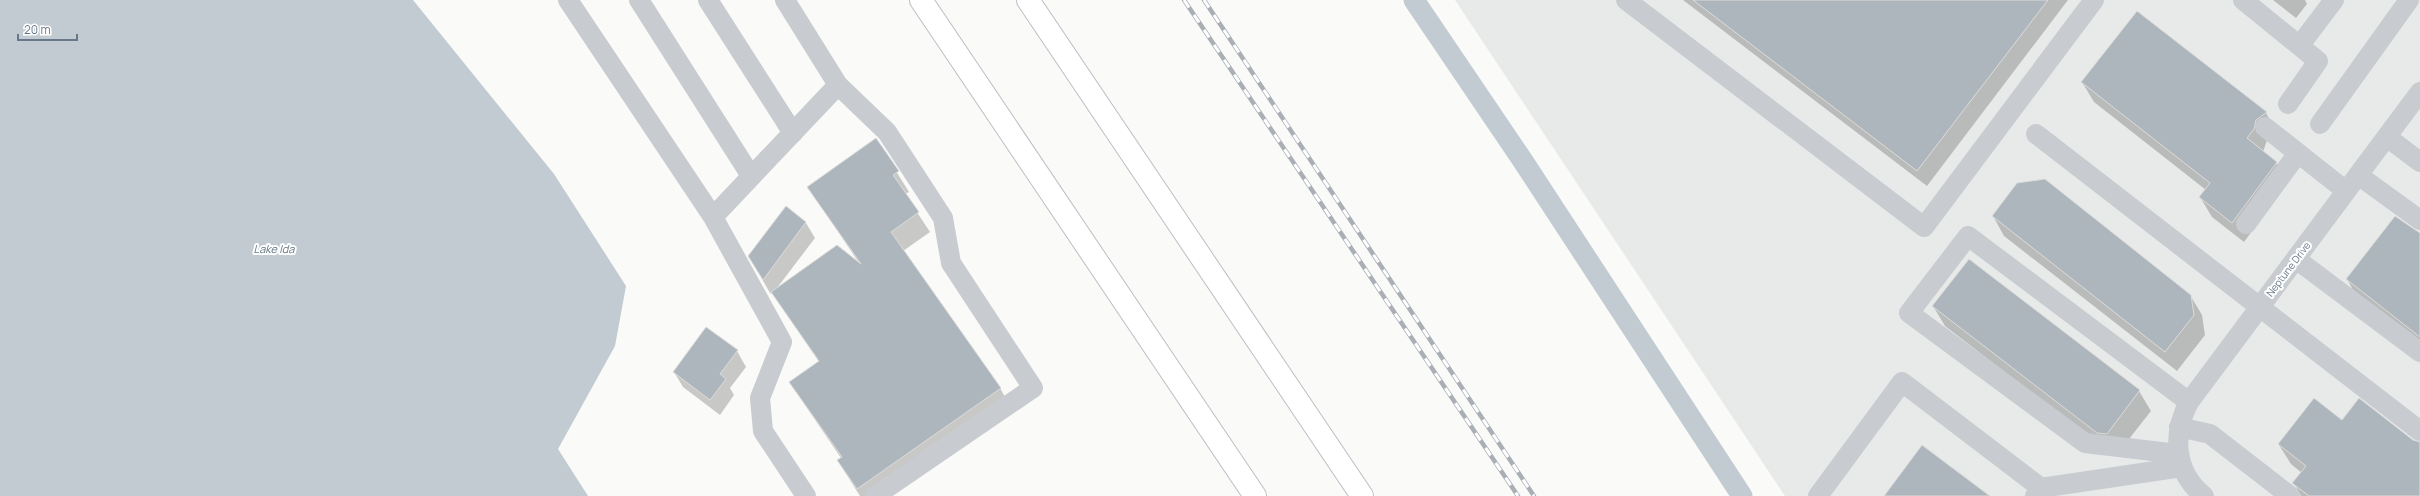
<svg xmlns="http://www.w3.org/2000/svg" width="2420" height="496" viewBox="0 0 2420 496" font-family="Manrope,sans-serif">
  <rect width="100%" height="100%" fill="#fafaf8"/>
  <!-- built -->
  <path fill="#e8e9e9" d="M1455,0H2420V496H1785Z"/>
  <!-- water -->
  <path fill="#c2cbd1" d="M0,0H413L554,174L626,286L615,346L558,449L588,496H0Z"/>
  <!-- shadow -->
  <path fill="#0003" d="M1683,0H2068L1927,186Z
    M2273,0H2305L2307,4L2296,18Z
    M2137,12L2266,113L2277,133L2267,140L2263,152L2276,163L2288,182L2244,242L2212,217L2200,197L2206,190L2094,102L2082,82Z
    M876,139L909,192L905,194L930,232L903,251L1000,388L1011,408L887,496H860L838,461L841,458L790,383L819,362L773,294L770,293L749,256L786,208L806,223L815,238L777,288L859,263L808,187Z
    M1993,216L2190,295L2202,315L2205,335L2177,371L2004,236Z
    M2420,236V347L2358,299L2347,279Z
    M1933,306L2139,391L2151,411L2118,453L2109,452L1945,326Z
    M737,351L746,367L730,388L734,395L720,415L683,387L674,372Z
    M2413,441L2420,443V496H2301L2294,483L2302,473L2291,464L2279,445Z"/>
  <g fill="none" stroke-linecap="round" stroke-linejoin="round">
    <!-- canal -->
    <path stroke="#c2cbd1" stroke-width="21" d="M1414,0L1521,158L1742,496"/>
  </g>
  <!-- building -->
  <path fill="#aeb6bd" stroke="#dcdcda" d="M1693,0H2048L1917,171Z
    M2137,11L2267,112L2256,120L2254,129L2247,138L2277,162L2232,223L2199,197L2210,183L2081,82Z
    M876,138L899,171L893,175L919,212L891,232L1001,388L857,489L837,460L842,457L789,382L819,361L771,292L837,245L861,264L807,187Z
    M2045,179L2191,295L2194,315L2165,352L1992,216L2017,183Z
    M786,206L806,222L763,280L748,256Z
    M2395,216L2420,233V337L2346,279Z
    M1969,259L2140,390L2107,434L2097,433L1932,306Z
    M706,327L738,350L720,374L726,379L710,400L673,372Z
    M2314,398L2342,420L2359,398L2413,440L2420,442V496H2309L2292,483L2306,466L2278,444Z
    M1922,445L1990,496H1884Z"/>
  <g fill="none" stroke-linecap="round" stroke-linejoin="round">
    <!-- highway casing -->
    <g stroke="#bcbfc3" stroke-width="24">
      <path id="highway" d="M921,0L1255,496
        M1028,0L1362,496"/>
    </g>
    <!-- minor -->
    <path stroke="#c8cbcf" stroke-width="20" d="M568,0L713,217L782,342L760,398L763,431L806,496
      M639,0L751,176
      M708,0L793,133
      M1626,0L1924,227L2094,0
      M2243,0L2318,61L2288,104
      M2300,45L2334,0
      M838,85L887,132L943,218L951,263L1033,388L875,496
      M2320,124L2409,0
      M2265,127L2346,191
      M2036,134L2420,431
      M2387,137L2420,162
      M2358,175L2420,220
      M713,217L838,85L785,0
      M2246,224L2298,153
      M2296,259L2420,352
      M2179,427L2210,434L2290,496
      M2178,454L2085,443L1909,313L1968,236L2189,402
      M1818,496L1902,382L2041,488
      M2035,496L2041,488L2182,467
      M2204,496C2174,472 2172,434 2189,402L2420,92"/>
    <!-- highway -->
    <use href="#highway" stroke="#fff" stroke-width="22"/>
    <!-- rail casing -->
    <g stroke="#aaafb6" stroke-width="4.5">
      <path id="rail" d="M1184,0L1518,496
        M1204,0L1534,496"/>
    </g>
    <!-- rail -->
    <use href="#rail" stroke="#fff" stroke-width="3" stroke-dasharray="9" stroke-linecap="butt"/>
  </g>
  <g text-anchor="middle" stroke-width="4" stroke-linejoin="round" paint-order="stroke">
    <!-- street labels -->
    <g font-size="10" fill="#68788a" stroke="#fff">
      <text transform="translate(2288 269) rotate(-53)" y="4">Neptune Drive</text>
    </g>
    <!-- water labels -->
    <g font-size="11" font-style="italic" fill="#637984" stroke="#fff">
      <text x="274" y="253">Lake Ida</text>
    </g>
  </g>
  <!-- scale -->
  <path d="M18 34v6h59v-6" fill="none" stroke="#68788a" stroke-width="2"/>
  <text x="24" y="34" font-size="12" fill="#68788a" stroke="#ffffff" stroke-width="3" paint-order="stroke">20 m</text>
</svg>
